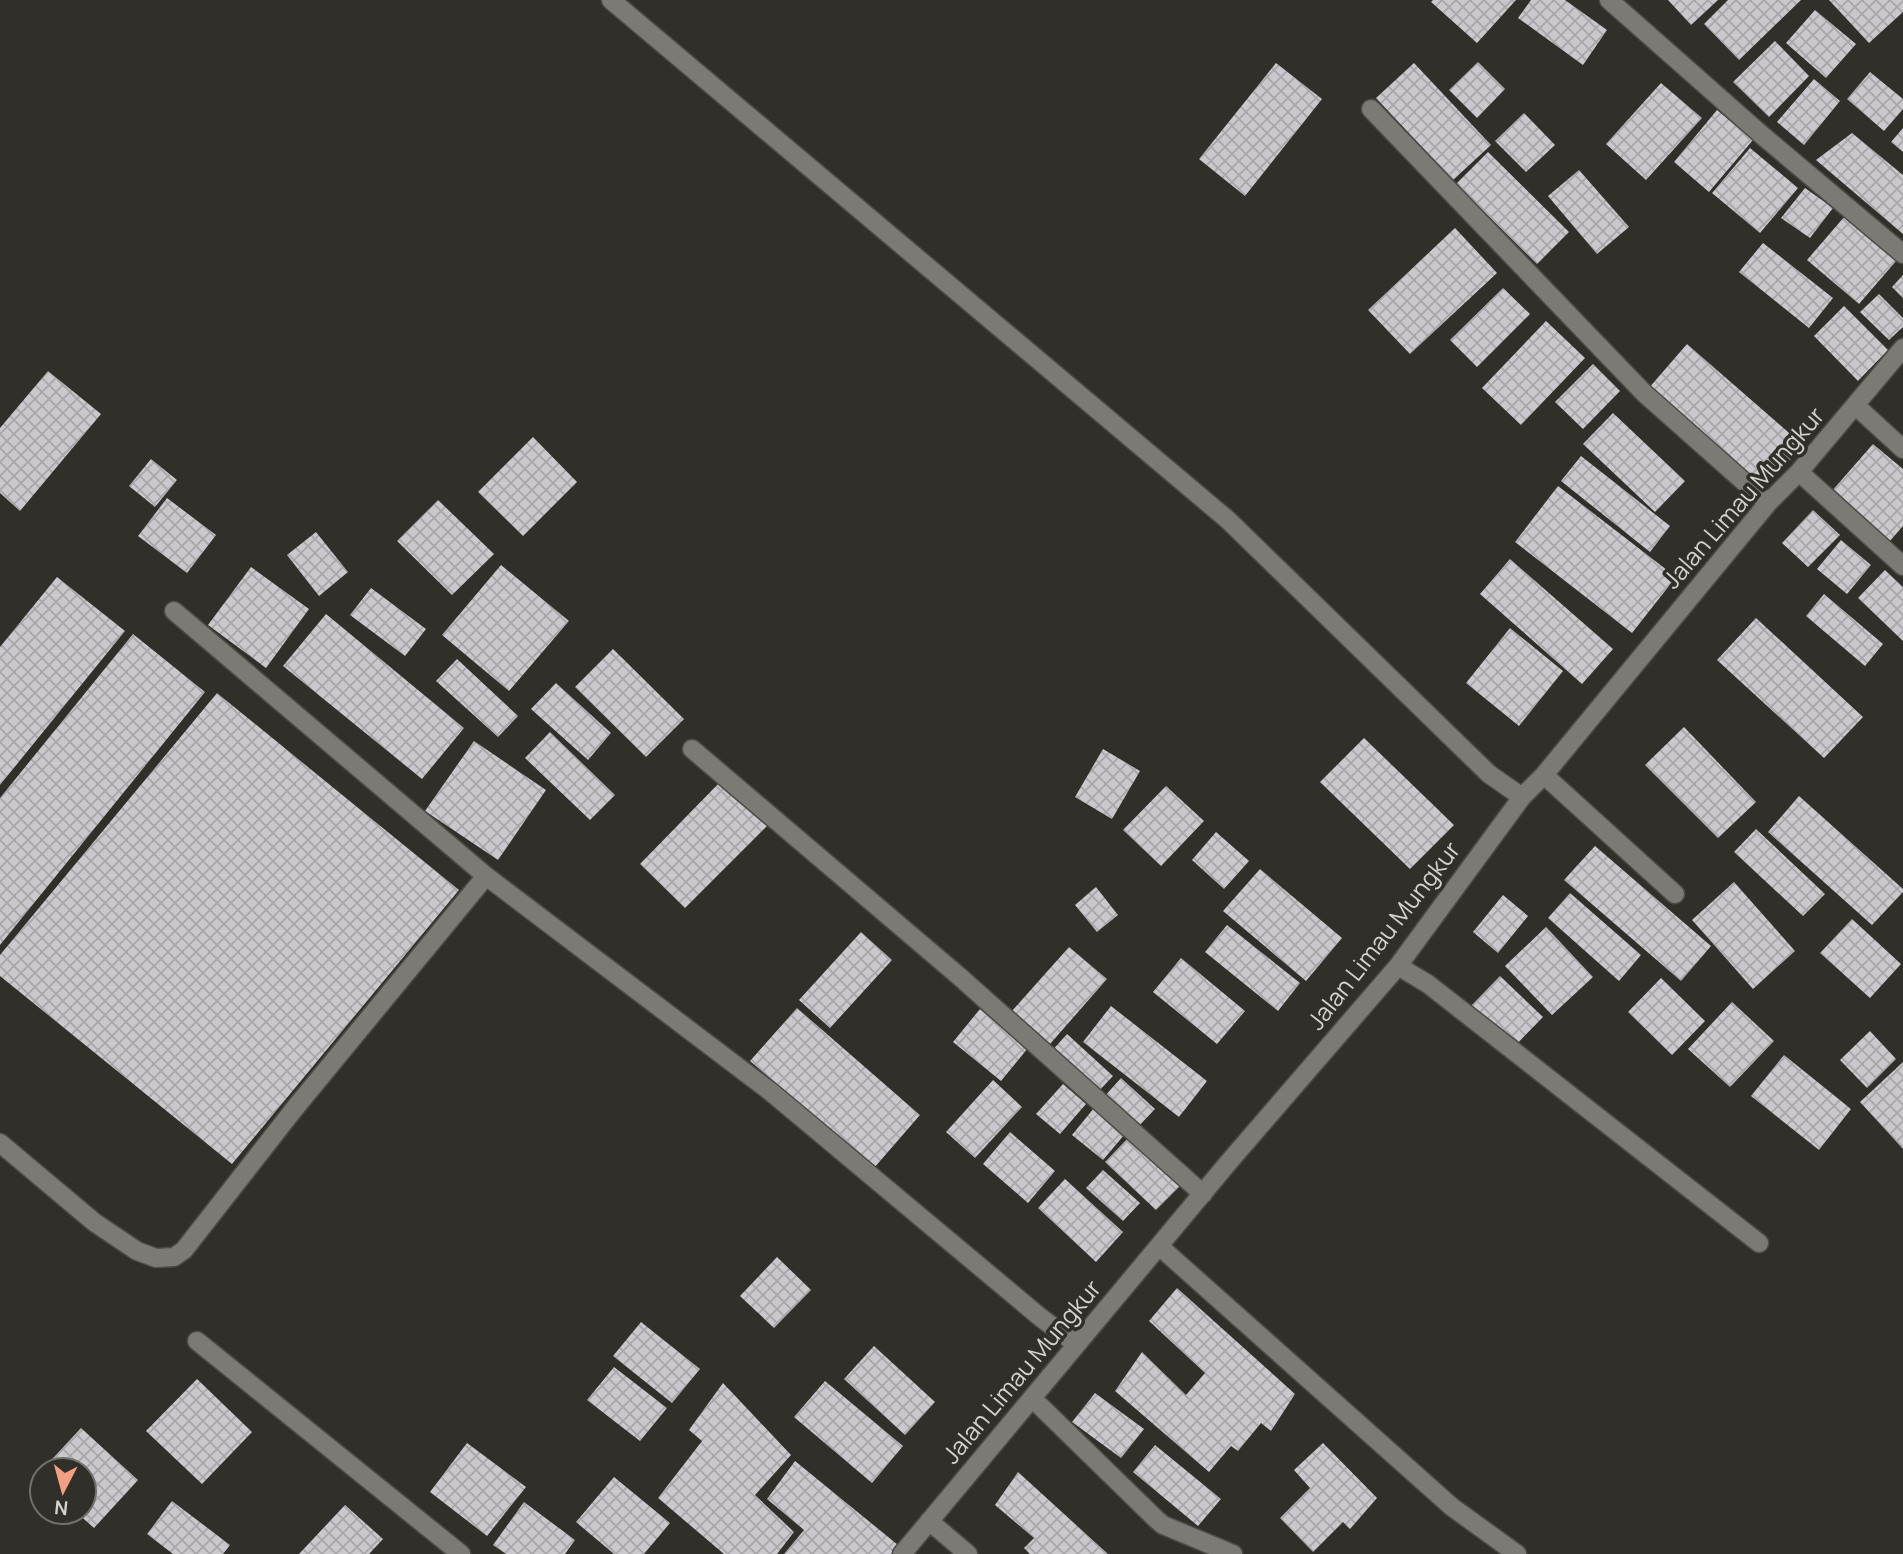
<svg xmlns="http://www.w3.org/2000/svg" width="1903" height="1554" viewBox="0 0 1903 1554" font-family="Manrope,sans-serif">
  <defs>
    <pattern id="building-cross-hatch" width="8" height="8" patternUnits="userSpaceOnUse" patternTransform="scale(1.75)"><rect width="8" height="8" fill="#ccc7cc"/><path d="M0 0l8 8M0 8l8-8" fill="none" stroke="#a9a5a8"/></pattern>
  </defs>
  <rect width="100%" height="100%" fill="#312f2a"/>
  <!-- building -->
  <path fill="url(#building-cross-hatch)" d="M1433,0H1516L1477,43L1431,2Z
    M1531,0H1565L1607,30L1583,65L1518,18Z
    M1668,0H1718L1691,25Z
    M1728,0H1801L1739,60L1704,24Z
    M1829,0H1903V12L1869,43Z
    M1815,10L1856,44L1826,78L1786,43Z
    M1775,41L1809,76L1769,117L1733,82Z
    M1478,62L1505,89L1477,118L1449,90Z
    M1276,63L1322,99L1245,196L1199,159Z
    M1414,63L1491,145L1453,180L1376,98Z
    M1870,72L1903,99V109L1884,131L1847,99Z
    M1814,79L1840,101L1804,145L1777,122Z
    M1661,83L1702,118L1646,180L1606,144Z
    M1717,110L1753,140L1709,192L1674,162Z
    M1524,113L1555,145L1526,172L1495,141Z
    M1903,128V152L1891,142Z
    M1852,133L1903,175V234L1816,160Z
    M1750,148L1798,188L1760,233L1712,193Z
    M1488,152L1569,232L1537,264L1456,184Z
    M1579,170L1629,227L1597,254L1548,196Z
    M1805,188L1833,208L1810,238L1781,218Z
    M1845,216L1897,260L1859,304L1807,260Z
    M1455,228L1497,273L1410,354L1368,310Z
    M1763,243L1833,298L1809,328L1739,272Z
    M1903,275V298L1892,287Z
    M1503,288L1530,314L1477,367L1450,340Z
    M1879,294L1903,318V327L1889,340L1860,312Z
    M1844,306L1888,350L1858,381L1814,336Z
    M1546,321L1585,358L1521,425L1482,388Z
    M1687,344L1803,445L1764,490L1648,389Z
    M1593,364L1620,391L1583,429L1555,402Z
    M48,371L101,414L20,511L0,493V428Z
    M1613,413L1685,481L1655,512L1583,444Z
    M533,437L577,482L523,536L478,492Z
    M1873,444L1903,469V526L1889,542L1831,492Z
    M1581,456L1670,526L1650,552L1561,481Z
    M151,459L177,480L155,507L129,486Z
    M1558,486L1676,577L1632,633L1515,542Z
    M167,498L216,535L187,573L138,536Z
    M438,500L494,554L452,595L397,541Z
    M1813,510L1840,535L1808,567L1782,543Z
    M316,532L348,572L319,596L287,555Z
    M1841,540L1871,565L1847,594L1817,569Z
    M1510,559L1613,649L1582,684L1480,594Z
    M501,565L569,621L509,691L442,635Z
    M251,567L309,609L266,668L208,625Z
    M1885,570L1903,587V641L1858,598Z
    M57,577L125,631L0,785V647Z
    M371,588L426,629L405,656L350,615Z
    M1824,594L1883,644L1865,666L1806,616Z
    M326,614L464,728L422,779L283,666Z
    M1756,618L1863,717L1824,758L1717,660Z
    M1510,628L1563,671L1519,726L1466,683Z
    M133,634L205,692L0,945V798Z
    M613,649L684,719L646,757L575,687Z
    M457,659L518,716L498,737L436,681Z
    M556,683L611,733L588,760L531,709Z
    M217,693L459,890L232,1164L0,976V955Z
    M1684,727L1756,802L1718,838L1645,765Z
    M550,732L615,795L590,820L525,758Z
    M1364,738L1454,825L1410,869L1320,782Z
    M474,741L546,790L498,860L425,811Z
    M1103,749L1140,771L1112,819L1075,797Z
    M721,781L767,826L685,908L640,864Z
    M1166,786L1204,821L1161,866L1123,830Z
    M1799,796L1903,889V892L1872,925L1768,832Z
    M1756,829L1825,894L1803,916L1734,852Z
    M1216,832L1249,861L1224,889L1192,860Z
    M1595,846L1711,946L1681,981L1564,880Z
    M1260,869L1342,938L1306,981L1223,911Z
    M1734,882L1795,951L1753,989L1692,920Z
    M1096,887L1118,915L1097,932L1075,905Z
    M1570,893L1641,955L1619,981L1548,918Z
    M1503,895L1528,916L1498,953L1473,932Z
    M1852,919L1901,964L1870,998L1820,953Z
    M1227,925L1300,983L1278,1011L1205,952Z
    M1546,927L1593,977L1552,1015L1505,966Z
    M861,932L892,960L830,1028L799,1000Z
    M1069,947L1107,979L1050,1044L1012,1011Z
    M1181,958L1245,1011L1217,1044L1153,992Z
    M1500,976L1543,1017L1512,1049L1469,1008Z
    M1661,978L1705,1021L1672,1055L1628,1012Z
    M1732,1002L1774,1041L1730,1087L1688,1049Z
    M1111,1006L1207,1081L1179,1117L1083,1042Z
    M797,1008L920,1115L874,1168L750,1061Z
    M980,1009L1028,1048L1001,1081L953,1042Z
    M1870,1031L1896,1059L1867,1088L1840,1060Z
    M1067,1034L1113,1076L1096,1094L1050,1053Z
    M1784,1055L1851,1109L1819,1150L1751,1096Z
    M1903,1062V1149L1860,1102Z
    M1121,1078L1155,1109L1136,1129L1103,1098Z
    M993,1080L1022,1107L975,1158L946,1132Z
    M1063,1084L1086,1104L1060,1134L1036,1114Z
    M1094,1108L1125,1134L1103,1160L1072,1135Z
    M1010,1132L1055,1171L1028,1203L983,1164Z
    M1129,1137L1180,1186L1156,1210L1105,1162Z
    M1103,1170L1140,1203L1123,1221L1086,1188Z
    M1065,1179L1123,1232L1096,1262L1038,1208Z
    M777,1257L811,1290L774,1328L740,1296Z
    M1177,1288L1295,1394L1271,1431L1261,1423L1238,1451L1231,1446L1209,1472L1115,1391L1142,1352L1186,1395L1205,1373L1149,1321Z
    M641,1322L700,1369L672,1403L613,1356Z
    M874,1346L935,1402L905,1435L844,1379Z
    M614,1367L667,1408L640,1441L587,1400Z
    M197,1379L252,1432L202,1484L146,1431Z
    M825,1381L903,1446L872,1483L794,1417Z
    M723,1383L791,1455L755,1495L794,1532L777,1554H724L658,1498L702,1441L689,1430Z
    M1095,1393L1144,1429L1121,1458L1072,1422Z
    M81,1428L138,1480L94,1528L76,1512H84V1470H42Z
    M467,1443L526,1487L487,1536L430,1492Z
    M1323,1443L1377,1498L1350,1529L1343,1522L1313,1552L1280,1518L1310,1488L1294,1470Z
    M1155,1445L1221,1499L1198,1526L1133,1472Z
    M795,1461L898,1545L891,1554H784L804,1530L767,1499Z
    M1018,1472L1108,1554H1030L1024,1548L1034,1538L995,1505Z
    M614,1477L670,1523L644,1554H614L576,1522Z
    M172,1501L230,1545L223,1554H173L147,1534Z
    M524,1502L575,1540L565,1554H506L493,1545Z
    M345,1505L383,1539L369,1554H299Z"/>
  <g fill="none" stroke-linecap="round" stroke-linejoin="round">
    <!-- minor casing -->
    <g stroke="#4d4b47" stroke-width="21">
      <path id="minor" d="M611,0L1228,520L1489,774L1522,797
        M1609,0L1763,136L1903,254
        M1371,109L1645,394L1768,503
        M1856,406L1903,449
        M1799,472L1903,566
        M174,611L486,876L771,1092L1040,1317L1076,1344
        M692,749L960,977L1203,1194
        M1544,775L1675,894
        M1398,966L1428,984L1759,1243
        M0,1143L94,1222L137,1251L156,1258L174,1257L184,1250L295,1108L486,876
        M1159,1246L1452,1507L1517,1554
        M197,1341L461,1554
        M1033,1399L1156,1519L1163,1525L1233,1554
        M929,1521L968,1554
        M902,1554L1228,1163L1398,966L1522,797L1544,775L1768,503L1799,472L1903,348"/>
    </g>
    <!-- minor -->
    <use href="#minor" stroke="#7c7a74" stroke-width="18"/>
  </g>
  <g text-anchor="middle" stroke-width="7" stroke-linejoin="round" paint-order="stroke">
    <!-- street labels -->
    <g font-size="24" fill="#d3d2cf" stroke="#312f2a">
      <text transform="translate(1744 498) rotate(-49)" y="8">Jalan Limau Mungkur</text>
      <text transform="translate(1384 936) rotate(-52)" y="8">Jalan Limau Mungkur</text>
      <text transform="translate(1022 1372) rotate(-50)" y="8">Jalan Limau Mungkur</text>
    </g>
  </g>
  <!-- north arrow -->
  <g transform="translate(63 1491) rotate(186)"><circle r="33" fill="#312f2a" stroke="#72706c" stroke-width="2"/>
  <path d="M0-5L12 26L0 18L-12 26Z" fill="#f2a081"/>
  <text y="-10" font-size="19" font-weight="bold" text-anchor="middle" fill="#d3d2cf">N</text>
  </g>
</svg>
